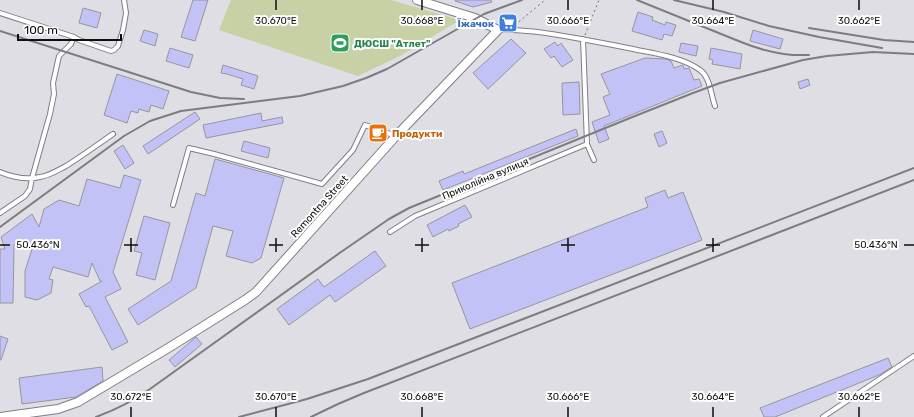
<svg xmlns="http://www.w3.org/2000/svg" width="914" height="417" viewBox="0 0 914 417" font-family="Rubik,sans-serif">
  <rect width="100%" height="100%" fill="#dfdee5"/>
  <!-- green -->
  <path fill="#c7d1a5" d="M231,0H391L460,20L400,56L358,76L219,30Z"/>
  <!-- building -->
  <path fill="#c3c2f7" stroke="#96969c" d="M193,0H208L195,41L181,37Z
    M455,0H491L492,2L473,7L455,1Z
    M83,8L101,13L97,28L79,23Z
    M638,12L653,17L652,20L665,25L666,22L676,25L672,36L664,34L662,40L632,31Z
    M144,30L158,34L155,46L140,41Z
    M753,30L783,39L780,49L750,41Z
    M511,39L526,53L488,89L473,73Z
    M555,42L558,46L561,43L573,60L562,67L554,56L551,58L544,49Z
    M681,43L698,46L696,56L679,52Z
    M170,48L193,55L189,68L166,61Z
    M711,48L742,54L740,69L712,64L713,60L709,59Z
    M645,58L666,59L671,61L674,68L683,65L684,69L689,68L694,80L699,79L702,86L604,126L609,139L599,143L592,122L610,115L603,97L610,94L601,74Z
    M223,65L258,76L254,89L241,85L243,79L227,74L221,73Z
    M117,74L169,91L163,109L151,105L149,112L139,109L138,113L131,111L127,123L104,115Z
    M808,79L810,85L800,89L798,82Z
    M579,82L580,114L563,115L562,83Z
    M195,112L200,119L148,154L143,146Z
    M261,113L262,121L282,117L283,123L206,138L203,125Z
    M576,129L578,136L443,190L439,181L463,171L464,174Z
    M662,131L667,143L659,147L654,134Z
    M244,141L270,148L268,158L241,151Z
    M123,145L134,163L125,169L114,151Z
    M215,159L284,178L261,258L252,263L226,256L233,231L213,226L196,288L138,325L128,309L171,281L196,193L205,196Z
    M124,175L141,180L113,272L121,289L105,297L128,342L112,350L89,306L86,307L79,294L102,281H100L92,263L88,277L53,267L49,279L53,280L51,293L37,300L25,297V271L33,246L14,245L13,303H0V249H5L1,237L32,214L39,227L44,209L59,200L79,206L87,179L120,188Z
    M665,190L668,198L683,192L702,240L470,329L452,283L648,207L645,198Z
    M465,205L472,217L458,224L459,226L449,231L448,229L433,237L427,225Z
    M144,216L170,223L155,280L136,275L142,253L134,251Z
    M375,251L386,266L335,302L330,295L289,325L277,309L318,279L324,287Z
    M0,336L8,339L1,360H0Z
    M196,337L202,344L175,367L169,360Z
    M888,358L892,367L879,375L775,417H764L760,408Z
    M102,367L103,381L76,397L22,404L19,378Z"/>
  <g fill="none" stroke-linecap="round" stroke-linejoin="round">
    <!-- lane casing -->
    <g stroke="#7f7e84" stroke-width="6">
      <path id="lane" d="M0,13L74,37L79,40L111,51L114,50L118,46L123,30L126,13L124,0
        M498,30C512,29 524,31 538,32C568,36 598,42 628,48C650,53 681,56 700,70C710,77 711,95 715,106
        M583,39L587,144L594,160
        M0,172C12,177 27,180 40,177C49,176 58,170 66,166C82,156 97,145 113,134
        M173,205L189,148L214,154L322,184L353,150L365,125L396,136
        M0,213L25,196L30,189L32,178L50,114L54,94L53,83L59,56L71,44L74,37
        M390,232L415,216L587,144
        M823,417L914,356"/>
    </g>
    <!-- street casing -->
    <g stroke="#7f7e84" stroke-width="10">
      <path id="street" d="M0,417L58,409L78,402L170,347L245,300L256,292L396,136L498,30L475,18L417,0"/>
    </g>
    <!-- path -->
    <path stroke="#727176" stroke-width="1" stroke-dasharray="2 3" stroke-linecap="butt" d="M515,25L545,0
      M585,35L599,0"/>
    <!-- lane -->
    <use href="#lane" stroke="#fff" stroke-width="4"/>
    <!-- street -->
    <use href="#street" stroke="#fff" stroke-width="8"/>
    <!-- rail -->
    <path stroke="#7d7c81" stroke-width="2" d="M637,0L741,42C756,48 777,54 793,55C798,55 804,55 809,55
      M674,0L724,12L769,26L819,37L882,48
      M809,28L884,40L914,42
      M0,31L191,92L220,98L244,99
      M0,227L124,136L150,121L181,111L300,96L343,86L366,78L387,69L484,14L522,0
      M96,417C115,410 133,401 150,389L341,252L389,219L409,208L630,118L693,93L720,83L803,60L827,56L873,52L914,54
      M239,417L307,399L368,379L914,168
      M311,417L338,404L364,393L914,180"/>
  </g>
  <!-- ticks -->
  <path fill="none" stroke="#0e0e10" stroke-width="1.5" d="M276,0V10M422,0V10M568,0V10M713,0V10M859,0V10M131,238V252M276,238V252M422,238V252M568,238V252M713,238V252M0,245H10M124,245H138M269,245H283M415,245H429M561,245H575M706,245H720M904,245H914M131,407V417M276,407V417M422,407V417M568,407V417M713,407V417M859,407V417"/>
  <!-- icons -->
  <defs>
    <g id="supermarket-square" transform="scale(1)"><rect x="-9" y="-9" width="18" height="18" rx="4" fill="#3f7fe0" stroke="#fff"/><path d="M-6-5.5h2.5l.6 2H6L4.5 2H-2.5L-4.4-4H-6ZM-1.5 3.2a1.3 1.3 0 1 0 .1 0ZM3 3.2a1.3 1.3 0 1 0 .1 0Z" fill="#fff"/></g>
    <g id="stadium-square" transform="scale(1)"><rect x="-9" y="-9" width="18" height="18" rx="4" fill="#2e9e5b" stroke="#fff"/><path d="M0-5a6.5 5 0 1 0 0 10a6.5 5 0 1 0 0-10ZM-3.5-1.8h7v3.6h-7Z" fill="#fff"/></g>
    <g id="cafe-square" transform="scale(1)"><rect x="-9" y="-9" width="18" height="18" rx="4" fill="#e8710a" stroke="#fff"/><path d="M-5.5-4.5H6V0H3Q3 3.5 0 3.5H-2.5Q-5.5 3.5-5.5 0ZM3-3.2v2h1.7v-2ZM-6 4.5H4V6H-6Z" fill="#fff"/></g>
  </defs>
  <g fill-rule="evenodd">
    <use href="#supermarket-square" x="508" y="23"/>
    <use href="#stadium-square" x="340" y="43"/>
    <use href="#cafe-square" x="378" y="133"/>
  </g>
  <g text-anchor="middle" stroke-width="4" stroke-linejoin="round" paint-order="stroke">
    <!-- shop labels -->
    <g font-size="10" font-weight="bold" fill="#366cbe" stroke="#fff" text-anchor="end">
      <text x="494" y="27">Їжачок</text>
    </g>
    <!-- leisure labels -->
    <g font-size="10" font-weight="bold" fill="#27864d" stroke="#fff" text-anchor="start">
      <text x="354" y="47">ДЮСШ "Атлет"</text>
    </g>
    <!-- food labels -->
    <g font-size="10" font-weight="bold" fill="#c56008" stroke="#fff" text-anchor="start">
      <text x="392" y="137">Продукти</text>
    </g>
    <!-- street labels -->
    <g font-size="10" fill="#0e0e10" stroke="#fff">
      <text transform="translate(485 178) rotate(-23)" y="4">Приколійна вулиця</text>
      <text transform="translate(319 206) rotate(-48)" y="4">Remontna Street</text>
    </g>
  </g>
  <g font-size="10" text-anchor="middle" fill="#0e0e10" stroke="#fff" stroke-width="4" stroke-linejoin="round" paint-order="stroke">
    <text x="276" y="24">30.670°E</text>
    <text x="422" y="24">30.668°E</text>
    <text x="568" y="24">30.666°E</text>
    <text x="713" y="24">30.664°E</text>
    <text x="859" y="24">30.662°E</text>
    <text x="876" y="248">50.436°N</text>
    <text x="38" y="248">50.436°N</text>
    <text x="131" y="400">30.672°E</text>
    <text x="276" y="400">30.670°E</text>
    <text x="422" y="400">30.668°E</text>
    <text x="568" y="400">30.666°E</text>
    <text x="713" y="400">30.664°E</text>
    <text x="859" y="400">30.662°E</text>
  </g>
  <!-- scale -->
  <path d="M18 34v6h103v-6" fill="none" stroke="#0e0e10" stroke-width="2"/>
  <text x="24" y="34" font-size="12" fill="#0e0e10" stroke="#ffffff" stroke-width="3" paint-order="stroke">100 m</text>
</svg>
